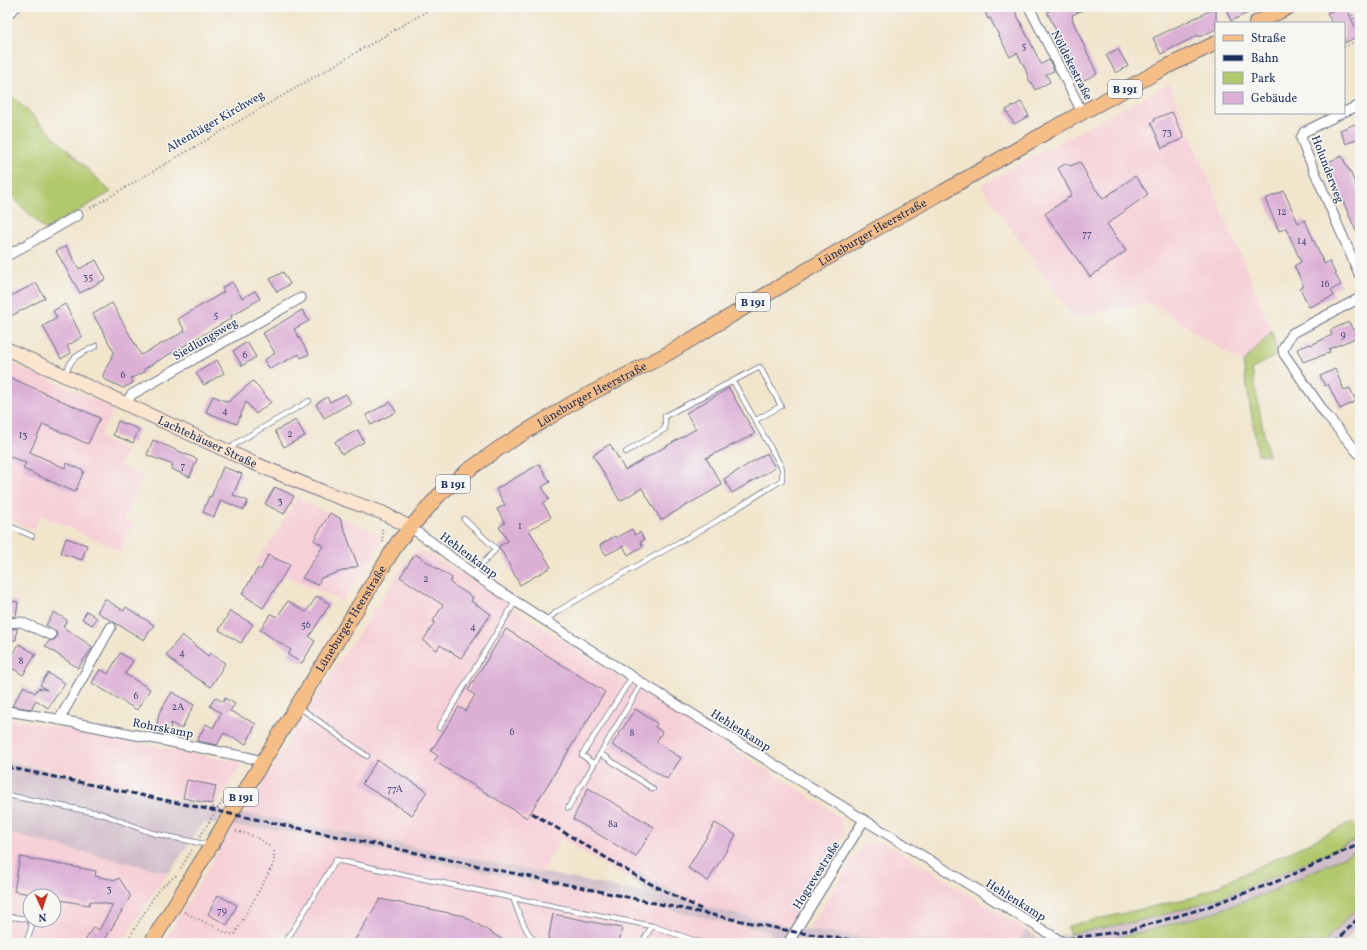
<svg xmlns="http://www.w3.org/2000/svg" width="1367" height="950" viewBox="0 0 1367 950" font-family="Vollkorn,serif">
  <rect width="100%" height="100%" fill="#f6f6f2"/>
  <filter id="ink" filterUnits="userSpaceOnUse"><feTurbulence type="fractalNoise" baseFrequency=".025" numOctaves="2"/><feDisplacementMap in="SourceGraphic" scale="8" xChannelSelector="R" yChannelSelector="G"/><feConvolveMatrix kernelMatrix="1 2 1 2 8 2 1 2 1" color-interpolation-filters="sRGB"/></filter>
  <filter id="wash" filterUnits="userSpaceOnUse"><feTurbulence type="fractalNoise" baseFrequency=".012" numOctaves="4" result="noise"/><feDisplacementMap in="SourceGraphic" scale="16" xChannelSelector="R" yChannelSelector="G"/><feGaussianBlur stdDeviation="0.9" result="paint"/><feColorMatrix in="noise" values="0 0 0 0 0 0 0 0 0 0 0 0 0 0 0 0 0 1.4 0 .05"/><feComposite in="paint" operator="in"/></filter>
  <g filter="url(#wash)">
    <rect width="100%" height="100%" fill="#f1e5cc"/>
    <!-- built -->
    <path fill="#f6cfd7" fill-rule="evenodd" d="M1169,84L1272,331L1243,363L1151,303L1074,317L981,186L1028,159Z
      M7,361L114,408L99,438L126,450L119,465L144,475L123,520L133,525L119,550L41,515L34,530L7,518Z
      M297,497L308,504L380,534L379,547L342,601L255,563L275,535Z
      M420,551L433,556L648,696L828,808L840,818L843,831L840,840L789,926L705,907L655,882L639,871L631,880L561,839L542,872L287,821L244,814L313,701L413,552Z
      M7,718L242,763L216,806L7,760Z
      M234,826L284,831L771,932L768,941L769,943H163Z
      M7,833L169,873L155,889L122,943H7ZM30,896H54V920H30Z
      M873,842L884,843L924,866L985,905L1026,930L1020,940L983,943L897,941L808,930L861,847L865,844Z"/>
    <!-- industrial -->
    <path fill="#d1bdc9" d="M7,761L212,808L287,821L649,894L631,880L639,870L655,882L705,907L808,930L897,941L968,943H824L785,936L779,943L768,941L771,932L650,906L284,831L203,823L169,873L7,833Z
      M1360,838V849L1272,891L1209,914L1130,935L1080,943H983L1020,940L1026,930L1038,938L1069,934L1115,926L1191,907L1268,880Z
      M1360,905V924L1343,943H1325L1330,936Z"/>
    <!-- green -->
    <path fill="#b2c86d" stroke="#667c66" d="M7,91L111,192L45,230L7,192Z
      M1272,331L1277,355L1252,369L1268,456L1258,454L1243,363Z
      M1353,822L1360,838C1305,863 1249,890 1191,907C1151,919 1110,927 1069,934L1068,926L1194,897Z
      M1360,849V905L1330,936L1325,943H1080L1130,935L1209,914L1272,891Z"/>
    <g id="blocks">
      <!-- building -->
      <path fill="#dcafd5" d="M990,7H1013L1041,64L1049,60L1054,71L1046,74L1050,82L1035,90L1031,82H1030L1025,68L1017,53L1010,57L990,18L988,19L984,10Z
        M1058,7H1090L1072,15L1073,18L1072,19L1097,74L1080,82L1064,47V46L1047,12Z
        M1225,7H1260L1231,21Z
        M1341,7H1346L1359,36L1344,43V23H1332L1327,13Z
        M1216,8V29L1199,37L1198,35L1161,54L1153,38Z
        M1118,49L1128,66L1116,73L1106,55Z
        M1021,102L1029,116L1014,124L1006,110Z
        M1172,112L1184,138L1162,148L1151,123L1155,121L1154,119Z
        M1355,124L1360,134V137L1346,144L1340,130Z
        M1342,156L1348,169H1349L1360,195V240L1326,163Z
        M1080,162L1087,175L1086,176L1103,199L1135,176L1148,194L1107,224L1126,251L1090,277L1045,214L1072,195L1058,168L1067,163L1070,166Z
        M1284,191L1298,223L1305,220L1324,264L1329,261L1341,285L1331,290L1334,296L1309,307L1300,288L1304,286L1294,266L1301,262L1286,228L1279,231L1265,199Z
        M66,246L79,269L96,260L106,279L80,293L56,251Z
        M283,272L290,284L277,292L270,279Z
        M232,282L242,298L255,291L260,299L231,316L232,318L144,369L145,372L131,378L133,383L123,388L104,379L103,375L114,352L93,314L112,303L141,355L185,331L178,319L224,292L222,288Z
        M36,283L45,298L7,318V298Z
        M65,304L82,337L67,346L71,353L61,359L43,326L57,318L53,311Z
        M302,310L309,321L294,329L309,354L301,358L299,354L270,369L264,360L275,353L263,333Z
        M1349,322L1353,330L1360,329V336L1329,349L1330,352L1316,358V357L1303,362L1297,349L1310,344L1311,345L1332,335L1330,330Z
        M247,342L256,357L242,366L233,351Z
        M217,360L224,373L204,385L196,373Z
        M1335,369L1344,390L1350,388L1356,401L1340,409L1328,384L1325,386L1320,376Z
        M7,376L100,418L88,444L43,424L30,452L65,468L67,463L84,471L75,492L23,469L26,463L7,455Z
        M253,381L271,402L256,414L246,402L237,424L206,412L213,396L228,402Z
        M729,388L755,434L706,458L722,485L661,520L642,488L620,501L593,455L610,444L625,470L696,429L686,413Z
        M346,394L351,403L324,418L316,404L327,397L330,402Z
        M390,402L396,412L371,425L366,415Z
        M296,420L305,436L284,447L275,431Z
        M118,421L139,429L133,443L113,435Z
        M358,430L364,442L342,454L335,442Z
        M153,440L197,459L190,477L171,469L173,465L147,455Z
        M767,453L775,468L732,493L724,479Z
        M539,464L550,482L542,487L549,499L543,503L551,517L529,530L551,567L520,585L499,546L508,541L499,527L505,523L497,509L505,505L496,489Z
        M223,467L242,474L233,495L248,501L244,510L221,500L214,517L203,512L209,496L211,497Z
        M275,487L294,496L284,514L265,504Z
        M330,513L340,518L358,566L321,578L318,585L302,578L323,546L314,540Z
        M632,529L635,535L640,532L644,540L640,542L643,546L628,555L623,546L606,555L600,545L615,536L616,538Z
        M66,538L87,545L82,560L61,553Z
        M415,554L452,578L450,583L473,597L471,601L491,614L461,658L440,645L437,650L423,641L435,622L433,621L443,605L400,577Z
        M268,555L290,565L263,608L242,594L258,568L261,570Z
        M317,596L330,604L309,637L315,641L302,663L288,655L291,650L260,630L271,614L277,617L288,601L306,612Z
        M105,599L124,611L126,607L154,625L144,640L97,612Z
        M7,600L18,602L16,616L7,617Z
        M87,611L97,618L92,625L82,619Z
        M230,611L253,624L241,643L219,630Z
        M54,612L67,620L63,627L93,647L78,668L45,646L49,641L54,640L57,637L56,631L46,625Z
        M17,628L16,640H7V629Z
        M506,629L605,692L527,818L434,761L438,756L431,751L459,707L466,711L475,695L468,690Z
        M182,635L208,656L210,653L225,663L211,687L182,669L166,655Z
        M19,644L36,654L23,675L7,665Z
        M120,653L133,661L125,674L150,689L137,710L92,683L100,669L108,674Z
        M48,673L65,683L48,708L36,700L31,709L12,706L24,686L35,693L38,688L47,690L40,685Z
        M172,692L194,705L181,729L171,723L169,735L155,733L159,713Z
        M215,697L223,702L225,698L235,704L230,711L256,724L246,744L224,733L217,745L197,741L206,724L213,728L221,713L210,706Z
        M635,709L657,723L655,727L662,732L656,742L681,758L667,779L612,745Z
        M377,760L427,791L412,815L362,784Z
        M187,780L216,786L212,804L183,798Z
        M588,788L654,827L636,857L573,819Z
        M715,823L736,835L708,881L688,868Z
        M20,857L96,871L95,876L116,880L119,878L130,895V897L103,943H84L93,927L99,930L113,905L90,901L89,905L54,899V896H40L14,891Z
        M218,895L237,905L227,925L208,914Z
        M380,899L464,916L508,943H353Z
        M553,914L622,928L619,943H562L548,940Z"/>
    </g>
  </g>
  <g filter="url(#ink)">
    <use href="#blocks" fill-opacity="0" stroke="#666f84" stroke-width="1"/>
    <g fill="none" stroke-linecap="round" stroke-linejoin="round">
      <!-- lane casing -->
      <g stroke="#666f84" stroke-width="6">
        <path id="lane" d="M65,374C73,355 78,355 96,346
          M733,381L760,367L781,406L756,420
          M229,450L238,442L309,401
          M464,519L496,549L473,574
          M7,525L32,536
          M545,621L558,611L594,590L715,522L782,480V468L733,381L665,416V429L626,452
          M299,707L367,756
          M439,728L515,602
          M601,754L653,789
          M594,764L582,755L632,677
          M7,795L102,814L152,833L209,845
          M568,808L642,683
          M513,898C518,911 526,935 537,943
          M7,921L12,917L28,919L32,926L26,943
          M285,943L336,860L513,898L652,926L702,943
          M642,943L652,926"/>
      </g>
      <!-- street casing -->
      <g stroke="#666f84" stroke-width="11">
        <path id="street" d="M1029,7L1082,112
          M7,15L16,7
          M1344,112L1360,105
          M1342,113L1304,132L1301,138L1304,147L1360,276
          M7,256L78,215
          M1360,298L1291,334L1283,349L1284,354L1327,416L1360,455
          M126,405L131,395L301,298
          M411,528L433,543L473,574L642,683L1064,943
          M7,623L21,622L51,635
          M7,711L51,718L251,758L263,762
          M59,720L111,627
          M788,943L864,820"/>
      </g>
      <!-- secondary casing -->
      <g stroke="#666f84" stroke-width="15">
        <g id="secondary">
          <path id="s1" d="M7,349L251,462L321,491L383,513L411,528"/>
        </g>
      </g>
      <!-- primary casing -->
      <g stroke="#666f84" stroke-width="16">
        <g id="primary">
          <path d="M1256,23L1289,7"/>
          <path id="s2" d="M151,943L398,542L439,495L467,471L501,447L574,402L667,354L879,227L943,192L1052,129L1168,66L1216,43"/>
        </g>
      </g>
      <!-- path -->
      <path stroke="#666f84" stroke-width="2" stroke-dasharray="1 3" stroke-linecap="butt" d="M1349,7L1360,31
        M1344,47L1360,39
        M87,210L434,7
        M383,542L382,529L384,527
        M213,807L218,808
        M200,836L229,791
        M181,868L193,848
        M184,912L229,934H235L274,863V851C261,837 252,835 235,831
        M126,943L158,890L178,874
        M1358,943L1360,940"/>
      <!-- lane -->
      <use href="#lane" stroke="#fff" stroke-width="4.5"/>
      <!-- street -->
      <use href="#street" stroke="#fff" stroke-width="9"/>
      <!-- secondary -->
      <use href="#secondary" stroke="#fbe5cf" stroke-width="13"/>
      <!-- primary -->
      <use href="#primary" stroke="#f6be87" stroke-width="14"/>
      <!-- rail -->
      <path stroke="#1b2f5e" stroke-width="3" stroke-dasharray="6 3" stroke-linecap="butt" d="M7,767L698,912L795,932L875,943
        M532,813L643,880L701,909
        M1023,943L1059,940L1130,930L1201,909L1278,881L1360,844
        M1335,943L1360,916"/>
    </g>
  </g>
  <g text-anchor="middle" stroke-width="3" stroke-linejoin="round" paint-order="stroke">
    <!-- number labels -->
    <g font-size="10" fill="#4b4f7c">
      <text x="1024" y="49">5</text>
      <text x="1167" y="135">73</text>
      <text x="1282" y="215">12</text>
      <text x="1087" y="237">77</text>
      <text x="1302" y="244">14</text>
      <text x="88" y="280">35</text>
      <text x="1325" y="287">16</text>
      <text x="216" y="318">5</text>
      <text x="1343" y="338">9</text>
      <text x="245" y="358">6</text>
      <text x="123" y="378">6</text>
      <text x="225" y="414">4</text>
      <text x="290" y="437">2</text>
      <text x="23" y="438">13</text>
      <text x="183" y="469">7</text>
      <text x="280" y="504">3</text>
      <text x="520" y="529">1</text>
      <text x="426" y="582">2</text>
      <text x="306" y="628">56</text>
      <text x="473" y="630">4</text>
      <text x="182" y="656">4</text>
      <text x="21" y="664">8</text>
      <text x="136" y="699">6</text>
      <text x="178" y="710">2A</text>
      <text x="512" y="735">6</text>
      <text x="632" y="736">8</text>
      <text x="395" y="792">77A</text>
      <text x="613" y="827">8a</text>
      <text x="109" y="892">3</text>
      <text x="222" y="914">79</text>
    </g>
    <!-- shield labels -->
    <g fill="#f6f6f2" stroke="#5d6b8a" stroke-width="1">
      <rect x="1108" y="80" width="34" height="18" rx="3"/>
      <rect x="736" y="293" width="34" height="18" rx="3"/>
      <rect x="436" y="475" width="34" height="18" rx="3"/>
      <rect x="224" y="788" width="34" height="18" rx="3"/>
    </g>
    <g font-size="11" font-weight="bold" fill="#1b2f5e">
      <text x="1125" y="93">B 191</text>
      <text x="753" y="306">B 191</text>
      <text x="453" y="488">B 191</text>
      <text x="241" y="801">B 191</text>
    </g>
    <!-- street labels -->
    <g font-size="12" fill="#1b2f5e" stroke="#f6f6f2">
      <text transform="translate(1072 65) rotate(63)" y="4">Nöldekestraße</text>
      <text transform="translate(215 121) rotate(-30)" y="4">Altenhäger Kirchweg</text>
      <text transform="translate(1328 169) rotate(69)" y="4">Holunderweg</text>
      <text dy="4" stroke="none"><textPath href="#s2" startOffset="1041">Lüneburger Heerstraße</textPath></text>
      <text transform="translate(205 339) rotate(-30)" y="4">Siedlungsweg</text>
      <text dy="4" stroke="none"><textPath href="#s2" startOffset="717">Lüneburger Heerstraße</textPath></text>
      <text dy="4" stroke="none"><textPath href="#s1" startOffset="221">Lachtehäuser Straße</textPath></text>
      <text transform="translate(469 555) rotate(37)" y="4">Hehlenkamp</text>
      <text dy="4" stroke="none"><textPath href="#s2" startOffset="381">Lüneburger Heerstraße</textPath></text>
      <text transform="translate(163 728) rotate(11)" y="4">Rohrskamp</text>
      <text transform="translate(741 730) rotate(32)" y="4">Hehlenkamp</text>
      <text transform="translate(816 875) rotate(-58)" y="4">Hogrevestraße</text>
      <text transform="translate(1016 900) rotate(32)" y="4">Hehlenkamp</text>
    </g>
  </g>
  <!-- margin -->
  <rect width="1367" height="950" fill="none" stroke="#f6f6f2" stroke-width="24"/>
  <!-- legend -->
  <rect x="1215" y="22" width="130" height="92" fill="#f6f6f2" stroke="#9ea6b7"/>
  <rect x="1223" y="35" width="20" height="6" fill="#f6be87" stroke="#9ea6b7"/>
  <text x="1251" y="42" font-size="12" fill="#1b2f5e">Straße</text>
  <rect x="1223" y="55" width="20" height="6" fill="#1b2f5e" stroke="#9ea6b7"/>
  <text x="1251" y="62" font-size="12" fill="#1b2f5e">Bahn</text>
  <rect x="1223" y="72" width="20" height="12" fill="#b2c86d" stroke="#9ea6b7"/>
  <text x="1251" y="82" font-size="12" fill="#1b2f5e">Park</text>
  <rect x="1223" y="92" width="20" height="12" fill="#dcafd5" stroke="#9ea6b7"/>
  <text x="1251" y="102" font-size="12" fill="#1b2f5e">Gebäude</text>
  <!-- north arrow -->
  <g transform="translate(42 908) rotate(177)"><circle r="19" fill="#f6f6f2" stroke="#9ea6b7"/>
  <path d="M0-3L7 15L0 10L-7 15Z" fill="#c8321e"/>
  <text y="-6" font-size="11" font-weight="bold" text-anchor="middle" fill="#1b2f5e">N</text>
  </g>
</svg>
